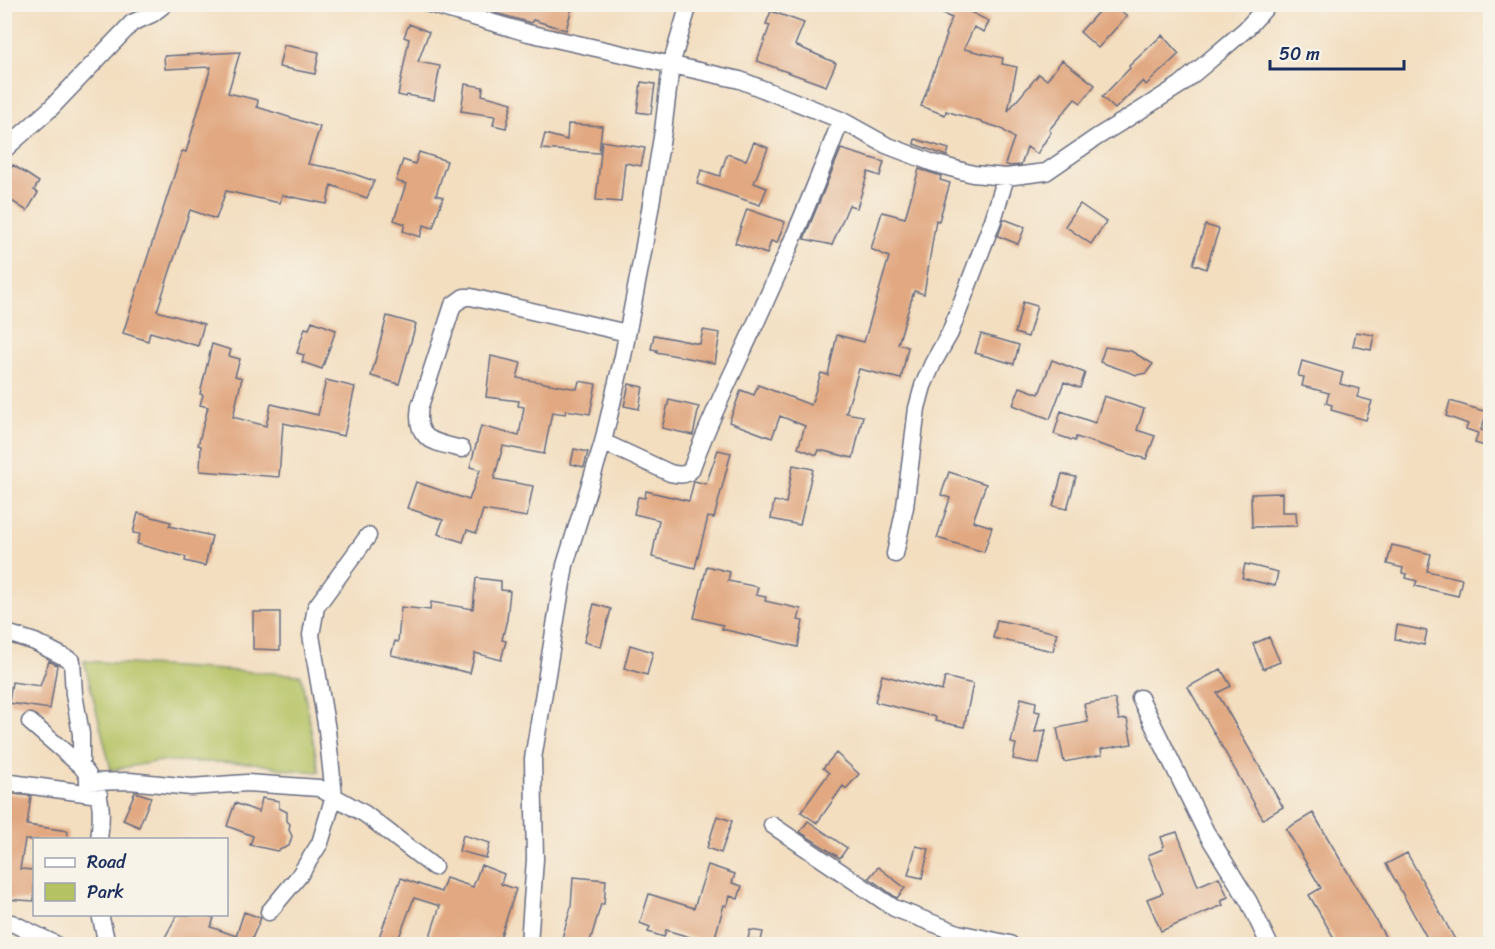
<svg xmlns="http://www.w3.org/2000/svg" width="1495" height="949" viewBox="0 0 1495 949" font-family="Sriracha,sans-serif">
  <rect width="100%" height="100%" fill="#f7f3e8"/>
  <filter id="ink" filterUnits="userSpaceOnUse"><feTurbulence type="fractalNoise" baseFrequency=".0167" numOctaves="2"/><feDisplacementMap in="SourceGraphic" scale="12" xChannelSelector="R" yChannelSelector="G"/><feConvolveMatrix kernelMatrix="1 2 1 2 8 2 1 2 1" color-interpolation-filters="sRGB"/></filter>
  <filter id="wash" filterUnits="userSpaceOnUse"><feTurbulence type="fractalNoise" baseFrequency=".008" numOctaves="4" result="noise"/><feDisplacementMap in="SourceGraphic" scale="24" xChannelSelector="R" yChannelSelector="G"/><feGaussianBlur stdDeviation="1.35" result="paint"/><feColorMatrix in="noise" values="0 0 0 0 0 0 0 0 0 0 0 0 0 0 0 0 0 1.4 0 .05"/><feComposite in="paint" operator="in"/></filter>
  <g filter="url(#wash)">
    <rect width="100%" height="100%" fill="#f3dec0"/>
    <!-- green -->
    <path fill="#b5c264" stroke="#687861" stroke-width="1.5" d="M84,661L301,675L319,772L289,770L254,763L161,761L111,770Z"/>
    <g id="blocks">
      <!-- building -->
      <path fill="#e1a881" d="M494,4H573L566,30L533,20L531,23L492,12Z
        M920,4H954L989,21L984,32L974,27L964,49L1003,58L1002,64L1017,67L1008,111L1039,74L1047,80L1062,60L1095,85L1081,103L1075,99L1049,130L1051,132L1037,154L1027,147L1021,165L1010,166L1005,164L1014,138L1000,128L946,111L945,115L921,106L947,35L945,34L952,18Z
        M1087,4H1113L1127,16L1098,48L1080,32L1098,12Z
        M771,11L804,23L795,45L836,63L826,86L757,61L770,25L766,24Z
        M409,24L429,32L418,62L440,66L434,100L407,95L406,97L398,95L409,39L404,37Z
        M1162,35L1179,54L1146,85L1143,81L1115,109L1102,97L1130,68L1129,66Z
        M284,45L319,52L315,74L279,67Z
        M240,52L228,93L258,100L257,107L320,127L308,164L343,170L374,181L367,198L331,185L327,204L282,195L280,203L226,191L216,219L190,210L157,311L204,324L198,346L150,332L148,341L123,333L182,151L186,152L211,67L165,69L164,56Z
        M641,82L655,84L651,114L637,112Z
        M465,84L483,87L482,95L512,103L506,128L493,125L495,116L461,111Z
        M568,124L602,126L599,153L541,149L545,134L567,140Z
        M915,139L949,149L947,156L914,144Z
        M602,141L645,148L641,166L625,163L621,202L596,200Z
        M754,142L768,148L754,183L767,188L760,205L697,184L701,170L720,176L727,154L746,160Z
        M841,149L884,162L880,176L868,172L857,208L849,205L832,245L804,239Z
        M419,152L447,161L436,195L443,197L433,228L424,225L420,237L403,231L405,224L394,220L406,184L396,181L403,160L415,164Z
        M13,165L39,182L34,190L38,193L27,211L4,196V178Z
        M919,169L941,176L940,180L950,183L939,221L936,220L924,294L914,291L898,344L908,347L901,379L859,369L846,413L863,416L853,458L819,450L817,455L798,448L805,426L780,416L772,438L729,422L741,390L754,395L758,385L811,405L821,373L828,375L837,335L864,342L889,257L871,249L882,212L905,218Z
        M1080,204L1106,222L1091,244L1065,226Z
        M747,209L785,222L777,243L771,241L767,254L735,243Z
        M1004,219L1025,227L1018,244L998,236Z
        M1205,225L1219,229L1206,269L1193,264Z
        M1023,302L1037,306L1028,337L1015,333Z
        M387,316L416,324L399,384L371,376Z
        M312,321L336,330L322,369L302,362L304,355L297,353L305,328L309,329Z
        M703,330L720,333L715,363L656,352L657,350L651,349L654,335L700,344Z
        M1356,332L1374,335L1371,350L1353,346Z
        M981,334L1019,345L1014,364L975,353Z
        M212,344L231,350L229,356L240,359L235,376L242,378L233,417L266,426L271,404L318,415L326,380L355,387L344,436L283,423L279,477L200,471L201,446L198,445L208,407L200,405L203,395L200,394Z
        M1105,347L1131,351L1153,364L1146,373L1137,375L1100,362Z
        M491,356L521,363L517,378L577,389L579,381L596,384L590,414L566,410L565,414L552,412L544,454L503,446L494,479L533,486L527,517L483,510L476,533L467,530L463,542L438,534L443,520L407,508L416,482L469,500L480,470L470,467L481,426L519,436L524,407L518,406L519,401L486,397Z
        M1052,360L1085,373L1080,388L1064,382L1050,419L1013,405L1020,387L1039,394Z
        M1302,361L1343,373L1340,384L1360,389L1357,397L1372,401L1366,420L1331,410L1332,405L1326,403L1329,393L1302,386L1304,377L1298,376Z
        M629,384L643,387L639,409L624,406Z
        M1104,396L1144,409L1137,430L1155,436L1146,459L1076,437L1075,441L1054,434L1061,411L1095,423Z
        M669,400L699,407L693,435L662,428Z
        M1450,401L1487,412L1481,430L1491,433V448L1475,443L1478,433L1466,429L1468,424L1446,416Z
        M574,449L588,452L584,467L571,464Z
        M718,450L731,453L714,518L708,517L695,568L652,557L659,520L634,514L638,497L645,498L646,491L689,501L694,481L706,484Z
        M793,465L813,469L800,525L771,519L774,501L786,503Z
        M949,472L986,484L973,521L992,527L984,552L937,538L950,498L941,495Z
        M1062,474L1076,477L1067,509L1053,506Z
        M1282,493V512H1296L1297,526L1252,527L1251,494Z
        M138,513L171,522L169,526L212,536L205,566L185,561L186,557L137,544L140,534L133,533Z
        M1392,545L1431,554L1427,571L1462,579L1458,596L1415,586L1417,581L1406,578L1407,574L1402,573L1403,568L1387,564Z
        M1245,564L1278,572L1275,586L1242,578Z
        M707,566L730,572L728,581L758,587L756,595L766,597L765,601L801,609L798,620L803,621L798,647L722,629L723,625L694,618Z
        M476,578L501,581V590L510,591L507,619L502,640L506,641L501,660L475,653L470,673L391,655L395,641L398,642L401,607L430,610L431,602L473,609Z
        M594,604L611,609L601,647L584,642Z
        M253,612H280V650L253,649Z
        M997,620L1057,633L1053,651L993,638Z
        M1397,625L1427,631L1424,645L1395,639Z
        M1269,637L1280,662L1263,669L1253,644Z
        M630,645L653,652L647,675L624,668Z
        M49,661L57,665L50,709L9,703L12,682L40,686Z
        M1221,669L1231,686L1217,693L1283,807L1263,819L1188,687Z
        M882,675L942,691L945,677L973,684L964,727L935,721L936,717L875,702Z
        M1021,698L1036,702L1035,711L1040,712L1035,732L1046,730L1039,764L1013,759L1016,744L1011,743Z
        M1115,699L1119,720L1127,719L1132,744L1101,749L1102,755L1064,762L1057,728L1088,722L1084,704Z
        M836,753L859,774L846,789L843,786L817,823L801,812L829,773L823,768Z
        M135,792L151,797L139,827L123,820Z
        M4,793L31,796L27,825L68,831L67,840H25L20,869L34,870V901L4,899Z
        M262,798L279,801V808L287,812V821L290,824L289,830L292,836L289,846L277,851L250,845L253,836L227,826L235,803L259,812Z
        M1313,813L1360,893L1390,945H1338L1309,895L1321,888L1286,829Z
        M717,816L732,821L721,853L707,848Z
        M808,821L847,848L840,858L800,832Z
        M1177,832L1198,886L1219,877L1228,897L1221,900L1223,905L1161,931L1147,899L1163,893L1148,855L1163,849L1162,847L1164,846L1161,837Z
        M463,835L490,843L486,858L459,851Z
        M916,846L929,849L922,878L908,875Z
        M1407,853L1458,945H1431L1386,864Z
        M481,865L504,874L501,884L516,889L498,945H444L429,939L440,906L414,898L396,945H376L401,878L441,892L446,878L473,887Z
        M708,865L735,874L732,883L742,886L738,899L730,896L727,906L724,905L713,944L666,930L664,937L648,932L650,927L640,923L649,894L694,908Z
        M878,867L905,888L897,898L869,878Z
        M573,877L606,880L604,904H601L589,945H560L571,907Z
        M244,912L261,918L251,941L255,943V945H161L177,915H206L214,918L211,927L236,936Z
        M750,930L763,932L760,945L747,943Z"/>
    </g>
  </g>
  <g filter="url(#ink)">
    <use href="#blocks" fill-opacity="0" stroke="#676c80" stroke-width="1.5"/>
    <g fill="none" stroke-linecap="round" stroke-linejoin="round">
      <!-- minor casing -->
      <g stroke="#676c80" stroke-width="19">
        <path id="minor" d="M429,4L528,33L740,80L841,120L886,145L933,163L973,174L1006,177L1046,172L1097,137L1141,110L1180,85L1204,65L1246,29L1269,4
          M4,150L50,109L132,23L152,14L165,4
          M603,442L670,473C678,475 685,476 691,470C711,414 739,361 763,307C791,245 817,183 841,120
          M462,449C434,442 414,441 420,406L453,305L464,297H471L627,333
          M895,554L905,507L917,408L923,386L933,363L950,333L993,220L1006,177
          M4,632L35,642L72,661L74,694L81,734V766
          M1140,698L1206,832L1249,902L1269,944
          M30,722L81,766L88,775V782C105,794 101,820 99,840
          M4,782L99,795
          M88,782L129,781L191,787L247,783L319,788L365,814L434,867
          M772,825L894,908L958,933L1010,944
          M269,912L299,876L320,843L334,796L327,730L311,635L316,607L368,536
          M100,914L107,944
          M4,923H12L55,944
          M529,944L535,859L533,759L565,565L603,442L623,356L643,252L663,131L671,65L689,4"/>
      </g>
      <!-- minor -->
      <use href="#minor" stroke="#fff" stroke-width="16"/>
    </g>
  </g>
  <!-- margin -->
  <rect width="1495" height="949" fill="none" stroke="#f7f3e8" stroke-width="24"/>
  <!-- legend -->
  <rect x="33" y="838" width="195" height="78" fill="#f7f3e8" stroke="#9fa5b1" stroke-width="1.5"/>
  <rect x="45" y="858" width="30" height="9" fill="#ffffff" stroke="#9fa5b1" stroke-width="1.5"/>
  <text x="87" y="868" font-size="18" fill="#1b2f5e">Road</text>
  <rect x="45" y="883" width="30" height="18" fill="#b5c264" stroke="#9fa5b1" stroke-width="1.5"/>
  <text x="87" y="898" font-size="18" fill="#1b2f5e">Park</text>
  <!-- scale -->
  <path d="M1270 60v9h134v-9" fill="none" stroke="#1b2f5e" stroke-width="3"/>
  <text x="1279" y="60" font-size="18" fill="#1b2f5e" stroke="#f7f3e8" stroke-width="4.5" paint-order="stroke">50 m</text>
</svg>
